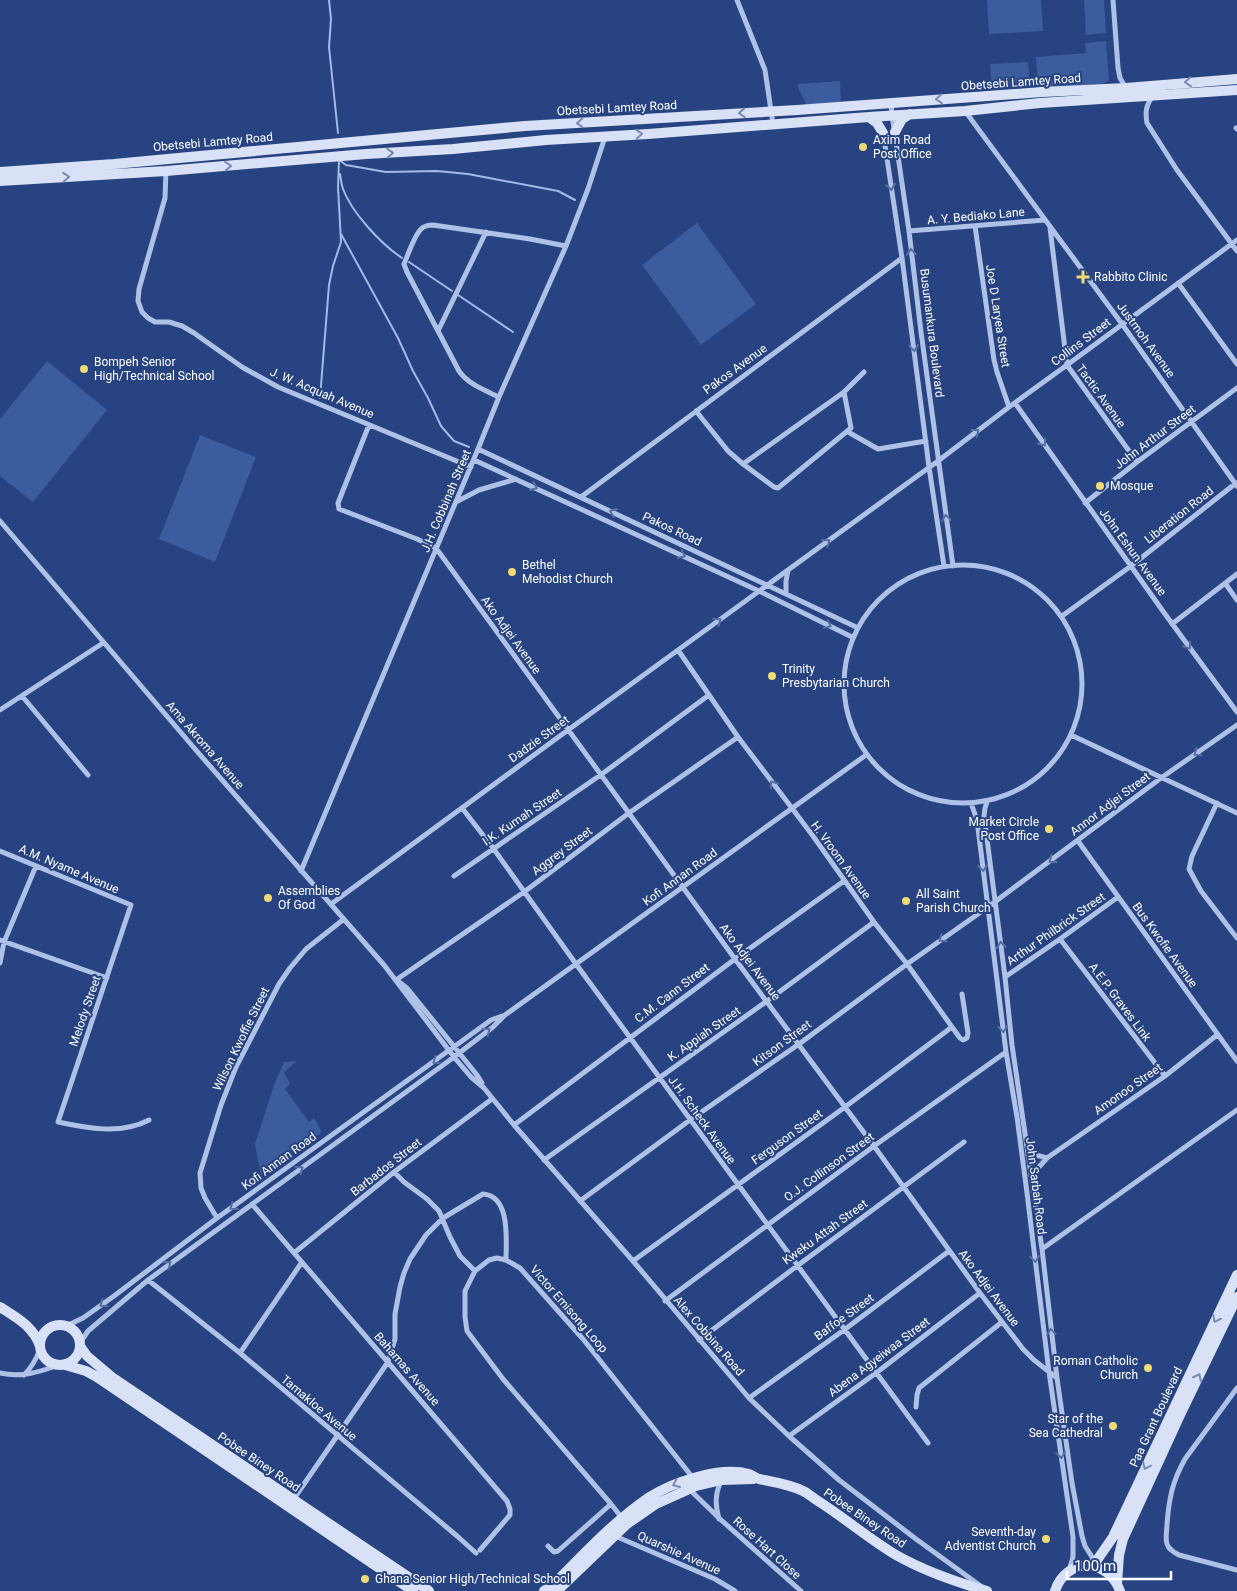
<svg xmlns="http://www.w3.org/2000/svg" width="1237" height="1591" viewBox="0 0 1237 1591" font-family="Roboto,sans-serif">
  <rect width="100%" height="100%" fill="#274381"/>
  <!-- green -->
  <path fill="#3b5c9e" d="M987,0H1041L1043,31L989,34Z
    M1084,0H1104L1106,33L1086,35Z
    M1106,41L1109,80L1103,84L1038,89L1036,57L1086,53L1085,43Z
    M1028,62L1030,86L992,89L990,64Z
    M840,81L841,104L808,107L798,88V84Z
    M697,223L756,304L701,345L642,265Z
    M47,361L107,410L33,502L0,476V419Z
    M200,435L256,457L215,562L159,539Z
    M297,1061L284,1072L290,1084L285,1089L309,1122L314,1118L322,1132L261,1176L255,1144L274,1085L284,1062Z"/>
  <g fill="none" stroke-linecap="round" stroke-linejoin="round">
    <!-- stream -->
    <path stroke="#a3bae7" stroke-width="2" d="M329,0L331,19L329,47L338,133
      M339,160L346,165L386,172L437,171L468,174L558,191L575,200
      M340,174C341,179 341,184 343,189C352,213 381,244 402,258
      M341,234L398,338L413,371L428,398L441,426L454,441L469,447
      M409,262L452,291
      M458,295L513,332
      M320,398L329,285L333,266L341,242L338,187L339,160"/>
    <!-- street -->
    <path stroke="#afc1e6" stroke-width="5" d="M737,0L765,70L773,124
      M1113,0L1118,68L1120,78L1126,88
      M1152,97C1146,106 1145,112 1147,123L1177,170L1237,251
      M891,103L892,115L909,231L921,332L953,566
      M965,111L1122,324L1237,486
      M1236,128L1237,129
      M883,132L902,258L929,467L944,566
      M166,171L165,198L139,289L138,301L142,312L148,318L155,322H169L182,326L194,333L242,367L278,387L471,467
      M975,226L994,360L997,372L1009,407
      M1050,228L1067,365L1137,462
      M909,231L1045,220
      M1178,283L1237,364
      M438,331L486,232
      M844,392L864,372
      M499,397C484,390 468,384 459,371L407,272L404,264C408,255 414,236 421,229C424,226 428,225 433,225L530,239L566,246
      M1015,403L1165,614L1237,712
      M696,411L728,451L743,464L774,487L778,488L851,428L844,392L743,464
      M369,425L338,503L339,509L417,539L436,548L735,959L874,1146L980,1293L1023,1349L1034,1360L1057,1378
      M848,432L878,449L926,441
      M478,449L856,627
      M474,460L759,591L852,637
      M581,497L902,258
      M456,502L479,490L516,479
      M1085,503L1137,462L1237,388
      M0,521L195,749L384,965L454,1057L471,1077L484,1088L514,1125L633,1261L749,1398L789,1436L839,1480L916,1539L982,1587
      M844 684a119 119 0 1 1 238 0a119 119 0 1 1-238 0Z
      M1225,583L1237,600
      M786,594V581L788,570
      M1062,616L1131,566L1236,483
      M1172,624L1237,574
      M678,650L738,737L813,836L874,922L907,964L952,1027L960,1038L963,1040L967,1038L968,1033L962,994
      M22,696L88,775
      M0,710L103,643
      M1071,735L1237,813
      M987,802L985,808L984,816L1005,977L1012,1045L1042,1249L1057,1378L1072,1483L1082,1536L1085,1546L1092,1557V1564
      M971,803L977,820L1006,1052L1017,1117L1027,1193L1049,1372L1073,1537V1557L1069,1571
      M1217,803L1192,856L1189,869L1201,891L1237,938
      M462,808L493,848L576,964L928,1443
      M1078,841L1237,1061
      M0,851L131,905L58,1122C86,1128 121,1135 149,1120
      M301,871L478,449L499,397L566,246L588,189L605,137
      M454,876L602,774L709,695
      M331,904L568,730L938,461L1009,407L1067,365L1237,240
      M1060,939L1165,1076
      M0,940L107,978
      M0,963L4,942L36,866
      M1005,977L1060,939L1118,897
      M396,980L524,892L629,813L738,737
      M399,982L407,988L477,1075L482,1083
      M514,1125L735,959L844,881
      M1028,1149L1036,1155L1047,1158
      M544,1160L767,1001L874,922
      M394,1172L404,1182L427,1199L439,1211L450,1237L460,1256L475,1271
      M1031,1176L1047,1158L1165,1076L1217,1035
      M580,1201L690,1120L799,1044L907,964L988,907L1161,778L1237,725
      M252,1204L507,1501L510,1509V1515L480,1550
      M217,1218L205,1198L201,1188L200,1173L221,1105L236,1067L279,984L290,968L306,949L344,919
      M1042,1249L1237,1110
      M294,1253L394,1172L492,1099
      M633,1261L845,1107L952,1027
      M148,1280L240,1353L457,1536L476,1553
      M665,1301L874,1146L1006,1052
      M66,1326L83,1318L114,1296L217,1218L491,1020L502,1016
      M699,1340L797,1266L964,1142
      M80,1343L88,1331L148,1280L454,1057L493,1027L505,1015L866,755
      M240,1353L302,1262
      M0,1373C21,1378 39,1372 59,1365
      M24,1375C32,1367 36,1360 40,1349
      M1237,1388L1185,1459C1172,1482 1169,1499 1167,1524C1167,1531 1165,1538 1167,1544C1169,1550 1174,1552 1179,1555L1237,1570
      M749,1398L844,1330L949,1251
      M916,1407L917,1395L919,1388L1002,1322
      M789,1436L876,1373L980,1293
      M689,1489L720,1519L801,1591
      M293,1500L388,1362L395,1339V1314L400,1287L404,1273L410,1259L426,1235L443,1218L483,1194C511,1196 506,1241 506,1260
      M622,1518L611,1504L503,1379L467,1331L465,1317V1291L475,1271L489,1260L497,1258L506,1260L520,1268L583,1339L693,1478
      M719,1519C715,1505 715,1494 721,1481
      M615,1536L715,1579L735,1591
      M548,1546L554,1552L558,1551L611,1504"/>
    <!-- secondary -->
    <path stroke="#d8e1f6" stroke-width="10" d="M869,117L877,123L883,133
      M895,132L902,119L910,114
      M0,172L114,164L525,126L797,110L1042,92L1126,88L1237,79
      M0,181L166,171L366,154L453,149L546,140L648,134L869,117L965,111L1040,103L1237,90
      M0,1307C17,1318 33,1326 40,1346
      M40 1345a20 20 0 1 1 40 0a20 20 0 1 1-40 0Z
      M80,1346L87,1356L113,1378L429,1591
      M65,1365L86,1371L97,1377L413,1591
      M1093,1566L1113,1537L1237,1275
      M1117,1584L1119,1555L1123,1539L1180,1415L1237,1297
      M544,1591L553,1585C583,1555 613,1522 648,1498C673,1482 720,1466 749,1474C752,1475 755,1478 759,1479C773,1482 789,1484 803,1491C808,1493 813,1498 818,1501C845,1518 869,1539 896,1555C924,1571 956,1582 987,1591
      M557,1591L627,1524L656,1504L696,1486L722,1480L753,1479
      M1055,1591C1066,1557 1108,1558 1120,1591"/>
  </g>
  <!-- one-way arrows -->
  <defs><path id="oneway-chevron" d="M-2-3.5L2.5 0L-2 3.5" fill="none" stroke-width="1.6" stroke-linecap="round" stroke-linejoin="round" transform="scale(1.25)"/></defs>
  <g stroke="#778ab6">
    <use href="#oneway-chevron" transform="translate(1188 82) rotate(175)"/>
    <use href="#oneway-chevron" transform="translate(939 99) rotate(176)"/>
    <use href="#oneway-chevron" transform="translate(742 113) rotate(176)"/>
    <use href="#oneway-chevron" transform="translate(580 123) rotate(177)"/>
    <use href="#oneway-chevron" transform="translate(639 134) rotate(-4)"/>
    <use href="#oneway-chevron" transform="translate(390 153) rotate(-3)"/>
    <use href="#oneway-chevron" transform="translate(228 166) rotate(-5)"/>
    <use href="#oneway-chevron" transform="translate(66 177) rotate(-4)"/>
    <use href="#oneway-chevron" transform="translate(1216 1319) rotate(116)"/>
    <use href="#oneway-chevron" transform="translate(1198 1377) rotate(-64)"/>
    <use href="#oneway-chevron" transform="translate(1146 1466) rotate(116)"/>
    <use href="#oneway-chevron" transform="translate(676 1484) rotate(157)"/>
  </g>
  <g stroke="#576fa4">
    <use href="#oneway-chevron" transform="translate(891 187) rotate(81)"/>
    <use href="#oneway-chevron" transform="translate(911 252) rotate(-97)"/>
    <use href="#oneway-chevron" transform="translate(914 348) rotate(83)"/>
    <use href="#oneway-chevron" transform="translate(976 432) rotate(-38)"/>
    <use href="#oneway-chevron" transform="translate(1043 443) rotate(55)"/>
    <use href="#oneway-chevron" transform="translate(534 487) rotate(24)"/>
    <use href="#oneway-chevron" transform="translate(613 512) rotate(-155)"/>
    <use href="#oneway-chevron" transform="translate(946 518) rotate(-98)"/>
    <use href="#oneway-chevron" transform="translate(827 542) rotate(-36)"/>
    <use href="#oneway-chevron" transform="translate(682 555) rotate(25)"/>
    <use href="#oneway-chevron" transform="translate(718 621) rotate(-36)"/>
    <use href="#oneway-chevron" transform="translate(828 625) rotate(26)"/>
    <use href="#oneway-chevron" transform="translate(1188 646) rotate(54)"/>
    <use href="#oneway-chevron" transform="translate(1197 753) rotate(145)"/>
    <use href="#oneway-chevron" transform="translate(773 784) rotate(-126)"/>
    <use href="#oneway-chevron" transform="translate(1052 860) rotate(144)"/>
    <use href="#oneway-chevron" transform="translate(983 868) rotate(83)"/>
    <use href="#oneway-chevron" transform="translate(942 939) rotate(145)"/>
    <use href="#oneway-chevron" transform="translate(1001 945) rotate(-97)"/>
    <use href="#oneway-chevron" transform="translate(1003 1029) rotate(83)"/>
    <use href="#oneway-chevron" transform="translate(487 1031) rotate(-38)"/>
    <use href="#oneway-chevron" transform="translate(436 1061) rotate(144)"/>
    <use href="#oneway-chevron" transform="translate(300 1169) rotate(-36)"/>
    <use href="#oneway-chevron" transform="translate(233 1207) rotate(144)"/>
    <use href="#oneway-chevron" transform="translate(1035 1259) rotate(83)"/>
    <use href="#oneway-chevron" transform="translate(168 1264) rotate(-36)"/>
    <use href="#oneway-chevron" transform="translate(103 1304) rotate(145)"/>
    <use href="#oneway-chevron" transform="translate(1051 1332) rotate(-97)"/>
    <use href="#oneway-chevron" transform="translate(1061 1455) rotate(81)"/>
  </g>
  <!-- markers -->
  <g fill="#efda74" stroke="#274381" stroke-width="2">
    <circle cx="863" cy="147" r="5"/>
    <path d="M1080.5 269.5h5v5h5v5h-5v5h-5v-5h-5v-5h5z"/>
    <circle cx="84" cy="369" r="5"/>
    <circle cx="1100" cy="486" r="5"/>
    <circle cx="512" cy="572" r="5"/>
    <circle cx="772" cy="676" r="5"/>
    <circle cx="1049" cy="829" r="5"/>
    <circle cx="268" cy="898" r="5"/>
    <circle cx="906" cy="901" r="5"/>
    <circle cx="1148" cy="1368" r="5"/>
    <circle cx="1113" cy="1426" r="5"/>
    <circle cx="1046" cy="1539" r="5"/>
    <circle cx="365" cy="1579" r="5"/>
  </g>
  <g text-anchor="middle" stroke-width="4" stroke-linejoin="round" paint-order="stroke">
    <!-- street labels -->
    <g font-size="12" fill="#fff" stroke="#274381">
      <text transform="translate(1021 82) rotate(-4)" y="4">Obetsebi Lamtey Road</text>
      <text transform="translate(617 108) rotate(-3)" y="4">Obetsebi Lamtey Road</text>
      <text transform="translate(213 142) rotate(-5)" y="4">Obetsebi Lamtey Road</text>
      <text transform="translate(976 216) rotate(-5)" y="4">A. Y. Bediako Lane</text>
      <text transform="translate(998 316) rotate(81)" y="4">Joe D Laryea Street</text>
      <text transform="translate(932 333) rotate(83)" y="4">Busumankura Boulevard</text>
      <text transform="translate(1146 340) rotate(54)" y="4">Justmoh Avenue</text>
      <text transform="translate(1081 342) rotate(-37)" y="4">Collins Street</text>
      <text transform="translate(735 369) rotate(-36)" y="4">Pakos Avenue</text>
      <text transform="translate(322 393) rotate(23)" y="4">J. W. Acquah Avenue</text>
      <text transform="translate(1101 396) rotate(54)" y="4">Tactic Avenue</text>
      <text transform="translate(1155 437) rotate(-37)" y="4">John Arthur Street</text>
      <text transform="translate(446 501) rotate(-67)" y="4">J.H. Cobbinah Street</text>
      <text transform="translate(1179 515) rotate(-38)" y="4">Liberation Road</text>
      <text transform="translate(672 529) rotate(25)" y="4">Pakos Road</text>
      <text transform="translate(1133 552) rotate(54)" y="4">John Eshun Avenue</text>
      <text transform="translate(511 635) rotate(54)" y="4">Ako Adjei Avenue</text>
      <text transform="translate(539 739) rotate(-36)" y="4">Dadzie Street</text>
      <text transform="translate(205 745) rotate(49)" y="4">Ama Akroma Avenue</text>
      <text transform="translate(1110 804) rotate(-37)" y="4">Annor Adjei Street</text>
      <text transform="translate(522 817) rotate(-34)" y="4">I.K. Kumah Street</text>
      <text transform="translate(562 851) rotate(-37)" y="4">Aggrey Street</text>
      <text transform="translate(841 860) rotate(54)" y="4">H. Vroom Avenue</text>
      <text transform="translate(69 869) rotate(23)" y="4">A.M. Nyame Avenue</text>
      <text transform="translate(680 877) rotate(-36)" y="4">Kofi Annan Road</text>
      <text transform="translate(1056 929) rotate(-35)" y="4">Arthur Philbrick Street</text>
      <text transform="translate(1165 945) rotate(54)" y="4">Bus Kwofie Avenue</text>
      <text transform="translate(750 962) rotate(53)" y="4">Ako Adjei Avenue</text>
      <text transform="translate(672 993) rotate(-37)" y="4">C.M. Cann Street</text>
      <text transform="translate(1120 1002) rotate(53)" y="4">A.E.P. Graves Link</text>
      <text transform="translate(85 1011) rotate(-71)" y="4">Melody Street</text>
      <text transform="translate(704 1034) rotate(-35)" y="4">K. Appiah Street</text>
      <text transform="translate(241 1039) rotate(-64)" y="4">Wilson Kwoffie Street</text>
      <text transform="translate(782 1043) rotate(-36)" y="4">Kitson Street</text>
      <text transform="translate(1128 1089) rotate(-35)" y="4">Amonoo Street</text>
      <text transform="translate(702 1120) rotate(54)" y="4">J.H. Scheck Avenue</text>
      <text transform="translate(787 1137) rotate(-36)" y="4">Ferguson Street</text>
      <text transform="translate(279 1161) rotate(-36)" y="4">Kofi Annan Road</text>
      <text transform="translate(386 1167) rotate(-38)" y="4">Barbados Street</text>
      <text transform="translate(829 1167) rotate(-36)" y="4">O.J. Collinson Street</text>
      <text transform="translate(1036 1186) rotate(83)" y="4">John Sarbah Road</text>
      <text transform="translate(825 1232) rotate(-36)" y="4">Kweku Attah Street</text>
      <text transform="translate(989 1288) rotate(53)" y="4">Ako Adjei Avenue</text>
      <text transform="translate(569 1309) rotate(49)" y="4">Victor Emisong Loop</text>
      <text transform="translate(844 1317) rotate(-36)" y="4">Baffoe Street</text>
      <text transform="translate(709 1336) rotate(49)" y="4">Alex Cobbina Road</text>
      <text transform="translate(879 1357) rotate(-37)" y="4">Abena Agyeiwaa Street</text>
      <text transform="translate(407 1369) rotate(49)" y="4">Bahamas Avenue</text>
      <text transform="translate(319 1408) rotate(40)" y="4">Tamakloe Avenue</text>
      <text transform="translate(1156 1417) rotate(-65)" y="4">Paa Grant Boulevard</text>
      <text transform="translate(259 1462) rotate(34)" y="4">Pobee Biney Road</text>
      <text transform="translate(865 1518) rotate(34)" y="4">Pobee Biney Road</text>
      <text transform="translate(767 1548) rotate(42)" y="4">Rose Hart Close</text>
      <text transform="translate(679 1553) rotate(24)" y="4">Quarshie Avenue</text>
    </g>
    <!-- poi labels -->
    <g font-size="12" fill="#fff" stroke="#274381" text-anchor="start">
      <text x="873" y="144">Axim Road<tspan x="873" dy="14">Post Office</tspan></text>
      <text x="1094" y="281">Rabbito Clinic</text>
      <text x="94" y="366">Bompeh Senior<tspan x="94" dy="14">High/Technical School</tspan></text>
      <text x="1110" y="490">Mosque</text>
      <text x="522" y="569">Bethel<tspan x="522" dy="14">Mehodist Church</tspan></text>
      <text x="782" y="673">Trinity<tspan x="782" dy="14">Presbytarian Church</tspan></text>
      <text x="1039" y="826" text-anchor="end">Market Circle<tspan x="1039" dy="14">Post Office</tspan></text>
      <text x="278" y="895">Assemblies<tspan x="278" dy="14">Of God</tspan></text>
      <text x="916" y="898">All Saint<tspan x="916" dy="14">Parish Church</tspan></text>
      <text x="1138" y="1365" text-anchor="end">Roman Catholic<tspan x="1138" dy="14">Church</tspan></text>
      <text x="1103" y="1423" text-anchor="end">Star of the<tspan x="1103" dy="14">Sea Cathedral</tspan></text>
      <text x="1036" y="1536" text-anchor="end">Seventh-day<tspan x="1036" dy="14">Adventist Church</tspan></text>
      <text x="375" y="1583">Ghana Senior High/Technical School</text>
    </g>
  </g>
  <!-- scale -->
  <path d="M1067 1571v8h104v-8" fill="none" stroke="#ffffff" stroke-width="2.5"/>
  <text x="1074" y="1571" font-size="15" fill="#ffffff" stroke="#274381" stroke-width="4" paint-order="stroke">100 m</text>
</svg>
